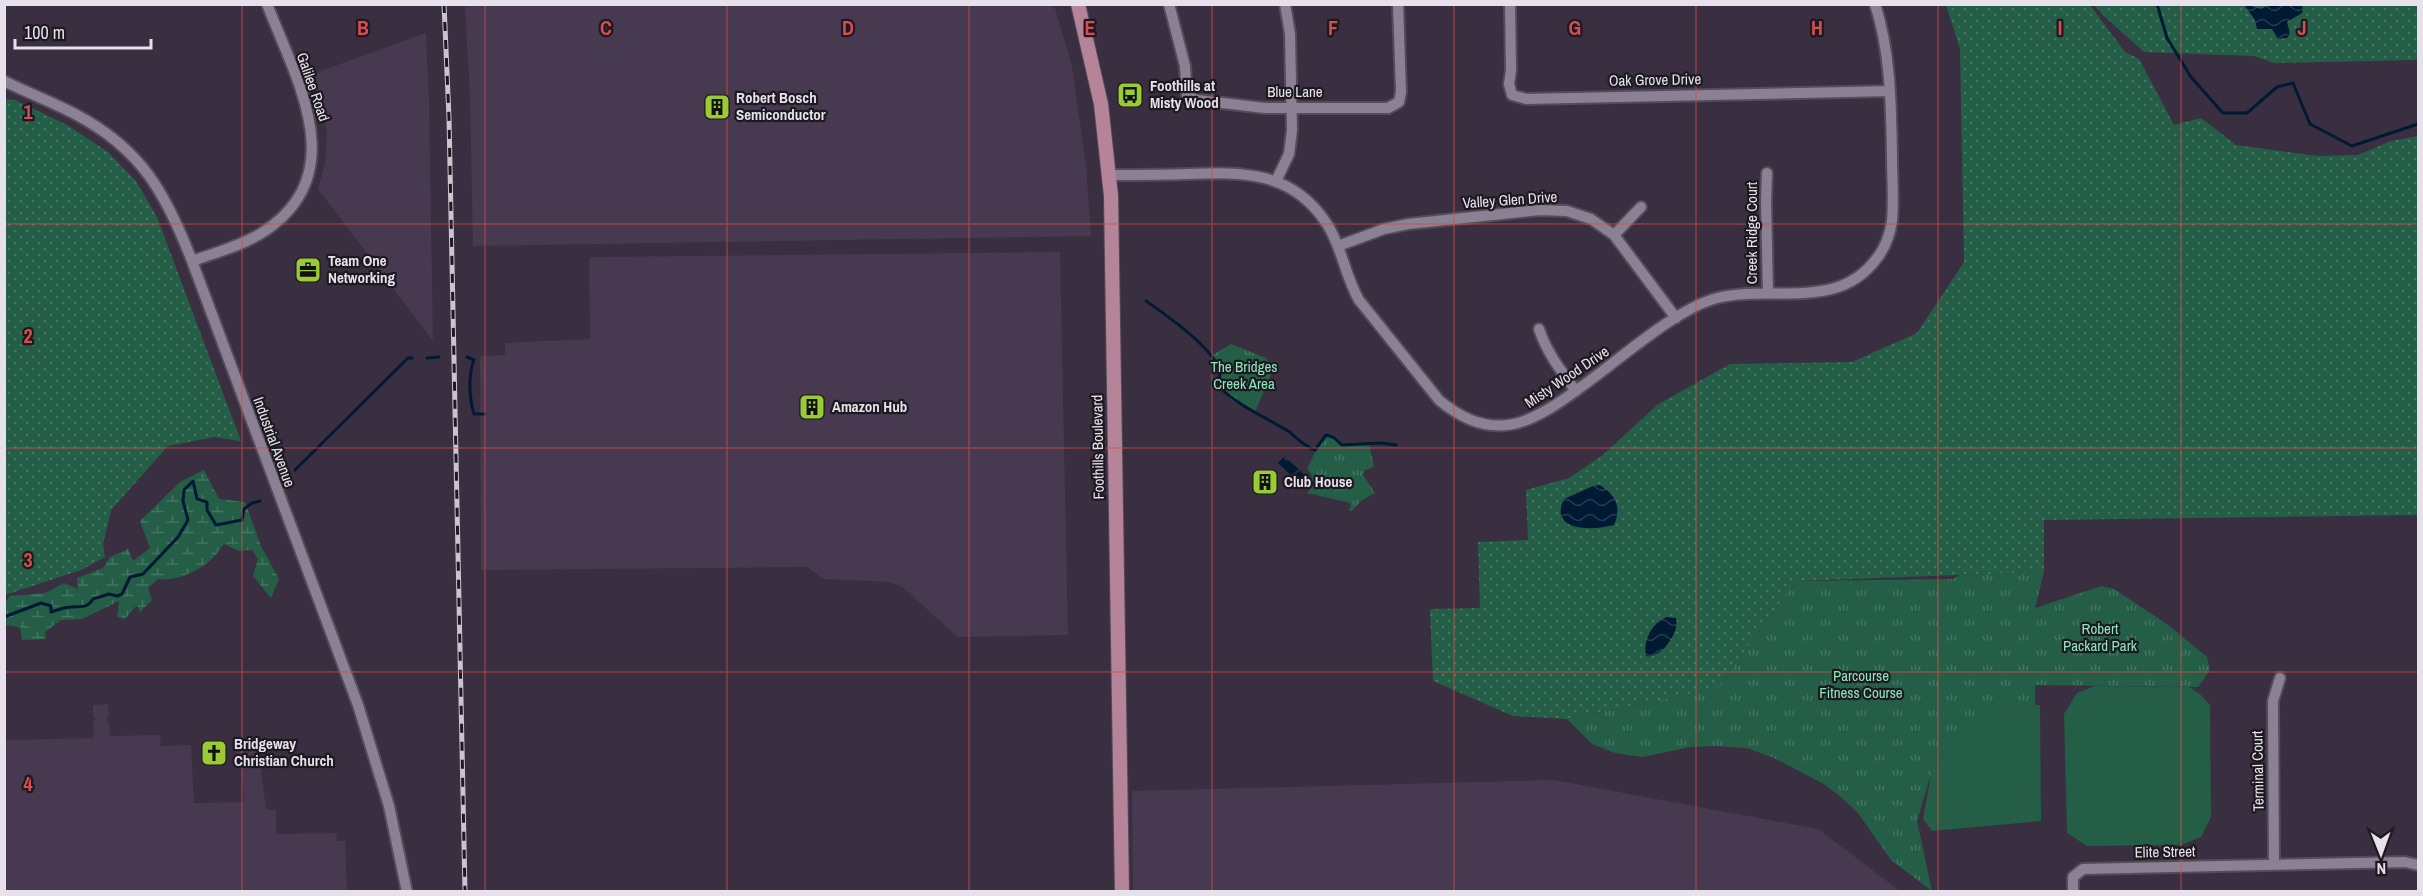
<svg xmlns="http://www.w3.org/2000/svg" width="2423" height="896" viewBox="0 0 2423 896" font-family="'Archivo Narrow',sans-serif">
  <defs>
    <pattern id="grass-dots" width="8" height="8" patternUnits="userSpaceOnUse" patternTransform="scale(1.5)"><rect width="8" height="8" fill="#245e46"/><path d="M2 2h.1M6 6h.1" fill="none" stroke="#447561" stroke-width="1.8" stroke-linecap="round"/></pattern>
    <pattern id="wetland-marsh" width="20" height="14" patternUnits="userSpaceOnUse" patternTransform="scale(1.5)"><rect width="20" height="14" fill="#245e46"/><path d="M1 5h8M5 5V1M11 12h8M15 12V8" fill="none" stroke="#447561"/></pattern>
    <pattern id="park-tufts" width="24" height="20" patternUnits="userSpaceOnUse" patternTransform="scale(1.5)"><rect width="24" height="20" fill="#245e46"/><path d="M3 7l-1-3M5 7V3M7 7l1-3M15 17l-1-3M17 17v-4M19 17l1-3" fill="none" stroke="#447561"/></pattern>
    <pattern id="water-waves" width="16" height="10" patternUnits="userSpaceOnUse" patternTransform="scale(1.5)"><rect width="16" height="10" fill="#001a33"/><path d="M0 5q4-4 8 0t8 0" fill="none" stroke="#253b51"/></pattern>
  </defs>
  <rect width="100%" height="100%" fill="#392f40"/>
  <!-- built -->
  <path fill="#473950" d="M465,5H1054L1072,66L1086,165L1091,236L473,246L470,99Z
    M426,33L429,101L433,341L318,189L325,164L327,134L323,107L310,75Z
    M1060,252L1068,635L958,637L901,586L888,582L824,579L807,567L481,570L480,356L505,355V343L590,339L589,257Z
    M108,704L109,716L106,720L109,722L110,736L160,735L161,746L191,745L194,803L244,802L242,760H236V743L257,742L266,808L268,810H276V834L336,833L337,841H345L347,891H5V740L94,738L93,722L96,719L93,716V705Z
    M1554,780L1818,829L1900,891H1133L1132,791Z"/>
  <!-- grass -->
  <path fill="url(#grass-dots)" d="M1946,5H2090L2125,52L2139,59L2174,125L2201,118L2236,145L2317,156L2358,155L2391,141L2418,136V515L2044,520V572L1796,581L1718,688L1567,719L1513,716L1433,681L1430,609L1480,608L1478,542L1528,540L1526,490L1569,478L1603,455L1657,405L1730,364L1852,362L1917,333L1964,262L1960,49Z
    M2094,5H2418V60L2274,63L2254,56L2144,52L2105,17Z
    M5,99L15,100L69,126L108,152L136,181L157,217L241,441L215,437L168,446L111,510L103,544L105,557L81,570L5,595Z"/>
  <!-- wetland -->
  <path fill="url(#wetland-marsh)" d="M204,470L219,499L245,502L261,546L279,579L271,598L253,576L258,559L252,550L239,551L224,544C220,548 217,555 212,559C198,571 176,582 158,579L148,588L152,600L140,612L137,605L125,619L117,617L119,601L82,619L61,620L45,632L46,639L22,640L20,627L5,625V603L10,596L45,593L64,583L78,589L77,578L103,568L110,557L128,549L133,561L150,548L140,521L180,482Z"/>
  <!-- park -->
  <path fill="url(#park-tufts)" d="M1231,344L1266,358L1273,369L1255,412L1232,400L1219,387V369L1211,356Z
    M1326,435L1333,437L1342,445L1369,444L1374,467L1365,470L1363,475L1375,493L1361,501L1352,511H1349L1351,503L1307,493L1315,484L1311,480L1312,475L1307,469L1321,440Z
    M2044,572L2035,608L2101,586L2114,589L2167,624L2207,657L2210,670L2198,687L2035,685V705L1995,712L1931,774L1917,821L1932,891L1891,860L1858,813L1841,797L1822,783L1774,758L1747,748L1716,746L1690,747L1643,757L1615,753L1592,744L1567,719L1718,688L1796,581L1953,579L1960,575Z"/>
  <!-- garden -->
  <path fill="#245e46" d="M2095,686L2189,687L2201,695L2210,705L2211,817L2201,837L2181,845L2087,846L2067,833L2064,714L2077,693Z
    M2035,705H2040L2041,821L1932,831L1923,819L1931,774L1950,739L1995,712Z"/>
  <!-- water -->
  <path fill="url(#water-waves)" d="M2300,4L2303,8L2302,13L2287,22L2290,34L2287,38L2278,39L2272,29H2257L2255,20L2245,6L2248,5L2261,9L2269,5Z
    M1284,456L1306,476L1300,484L1278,463Z
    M1600,485C1616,495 1622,508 1614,525C1593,531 1548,532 1564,499L1593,486Z
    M1667,617L1676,618C1680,632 1661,659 1646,656C1643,640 1652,623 1667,617Z"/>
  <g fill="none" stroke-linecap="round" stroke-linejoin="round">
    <!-- stream -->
    <path stroke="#001a33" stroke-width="3" d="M2157,4L2167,38L2191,77L2223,113H2247L2277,87L2293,83L2310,124L2352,146L2418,124
      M1146,301C1166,315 1211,346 1219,369C1221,374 1219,382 1219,387C1239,406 1265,417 1288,431C1296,437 1305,447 1315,450L1326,435L1333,437L1342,445L1382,443L1396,445
      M467,357L474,360C468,376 469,397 474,414H485
      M427,358L439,357
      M295,470L408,358H412
      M4,617L41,603L51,606V612C58,610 65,607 71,607C81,606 87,609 93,599L109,594L117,596L122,594L130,577L143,574L178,537L188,520L183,501L184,490L193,481L197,499L207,502V510L216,525L242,520L244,509L252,503L260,501"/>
    <!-- minor casing -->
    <g stroke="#544c59" stroke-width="14">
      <path id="minor" d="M1169,4L1185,66L1187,96L1197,100L1265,108H1388L1399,102L1401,92L1398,4
        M1510,4L1511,70L1509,84L1512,95L1526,99L1890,91
        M4,81C28,93 52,102 75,114C142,149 166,194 192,261L358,705L389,806L407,892
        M1767,173L1766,201L1768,294
        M1109,175C1135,175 1162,175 1188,174C1243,172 1293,171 1327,224C1342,247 1345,276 1359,300L1439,400C1494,446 1532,423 1581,387C1618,361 1675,309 1717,298C1772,284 1838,312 1877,258C1885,248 1890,234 1892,221C1894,200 1892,178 1892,157C1891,106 1891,54 1875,4
        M1276,181L1289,154L1292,130L1290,34L1285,4
        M1614,235L1641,207
        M1338,246L1384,229L1408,224L1539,210L1567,211L1591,219L1614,235L1676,318
        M192,261C215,253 240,246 260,234C354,176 297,82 267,4
        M1539,329C1547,353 1561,371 1576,391
        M2274,864L2273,701L2280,678
        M2073,892V877L2083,869L2405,862L2418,865"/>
    </g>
    <!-- major casing -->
    <g stroke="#544c59" stroke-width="16">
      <path id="major" d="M1078,4L1101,104L1111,196L1122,892"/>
    </g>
    <!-- minor -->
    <use href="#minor" stroke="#8c8094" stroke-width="10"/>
    <!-- major -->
    <use href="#major" stroke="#b58499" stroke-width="14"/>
    <!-- rail casing -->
    <g stroke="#cbc4d0" stroke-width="5">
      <path id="rail" d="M444,4L449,118L465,892"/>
    </g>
    <!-- rail -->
    <use href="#rail" stroke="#1d1921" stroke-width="3" stroke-dasharray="9" stroke-linecap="butt"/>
  </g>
  <!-- grid -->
  <path fill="none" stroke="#d94d4f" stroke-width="1.5" stroke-opacity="0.55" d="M242,4V892M485,4V892M727,4V892M969,4V892M1212,4V892M1454,4V892M1696,4V892M1938,4V892M2181,4V892M4,224H2418M4,448H2418M4,672H2418"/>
  <!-- icons -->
  <defs>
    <g id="bus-square" transform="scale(1.35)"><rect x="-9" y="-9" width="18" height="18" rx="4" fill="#9acb34" stroke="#1d1921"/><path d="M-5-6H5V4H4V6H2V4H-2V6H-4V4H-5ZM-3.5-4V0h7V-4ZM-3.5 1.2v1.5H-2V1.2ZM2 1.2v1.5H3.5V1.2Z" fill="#111"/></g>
    <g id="building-square" transform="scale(1.35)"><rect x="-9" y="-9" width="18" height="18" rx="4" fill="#9acb34" stroke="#1d1921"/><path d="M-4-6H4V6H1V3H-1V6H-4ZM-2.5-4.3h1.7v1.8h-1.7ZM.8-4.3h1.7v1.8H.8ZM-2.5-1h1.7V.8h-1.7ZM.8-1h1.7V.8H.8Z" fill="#111"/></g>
    <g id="office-square" transform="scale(1.35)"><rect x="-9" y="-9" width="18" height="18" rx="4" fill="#9acb34" stroke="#1d1921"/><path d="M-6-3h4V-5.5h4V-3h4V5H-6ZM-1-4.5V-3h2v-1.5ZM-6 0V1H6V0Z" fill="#111"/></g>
    <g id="church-square" transform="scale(1.35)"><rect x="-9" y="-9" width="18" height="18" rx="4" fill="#9acb34" stroke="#1d1921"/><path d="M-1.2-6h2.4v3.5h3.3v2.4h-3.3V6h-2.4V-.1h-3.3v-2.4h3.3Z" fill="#111"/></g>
  </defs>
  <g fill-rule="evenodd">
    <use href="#bus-square" x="1130" y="95"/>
    <use href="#building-square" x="717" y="107"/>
    <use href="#office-square" x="308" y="270"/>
    <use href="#building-square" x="812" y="407"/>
    <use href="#building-square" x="1265" y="482"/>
    <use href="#church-square" x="214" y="753"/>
  </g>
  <g text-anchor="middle" stroke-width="4.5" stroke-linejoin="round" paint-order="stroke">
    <!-- street labels -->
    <g font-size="15" fill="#e7e1ec" stroke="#1d1921">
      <text transform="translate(1655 80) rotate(-1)" y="5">Oak Grove Drive</text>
      <text transform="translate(313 87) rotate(71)" y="5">Galilee Road</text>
      <text x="1295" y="97">Blue Lane</text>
      <text transform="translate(1510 200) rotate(-4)" y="5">Valley Glen Drive</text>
      <text transform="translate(1752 233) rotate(-90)" y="5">Creek Ridge Court</text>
      <text transform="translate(1567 377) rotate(-34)" y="5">Misty Wood Drive</text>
      <text transform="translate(274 442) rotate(70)" y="5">Industrial Avenue</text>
      <text transform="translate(1098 447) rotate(-91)" y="5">Foothills Boulevard</text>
      <text transform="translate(2258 771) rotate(-91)" y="5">Terminal Court</text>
      <text transform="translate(2165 852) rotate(-1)" y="5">Elite Street</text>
    </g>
    <!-- poi labels -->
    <g font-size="15" font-weight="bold" fill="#e7e1ec" stroke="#1d1921" text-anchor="start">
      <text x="1150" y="91">Foothills at<tspan x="1150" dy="17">Misty Wood</tspan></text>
      <text x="736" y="103">Robert Bosch<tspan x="736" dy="17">Semiconductor</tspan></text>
      <text x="328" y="266">Team One<tspan x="328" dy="17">Networking</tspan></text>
      <text x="832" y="412">Amazon Hub</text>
      <text x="1284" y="487">Club House</text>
      <text x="234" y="749">Bridgeway<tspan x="234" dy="17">Christian Church</tspan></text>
    </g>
    <!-- park labels -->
    <g font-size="15" fill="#8de6bd" stroke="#1d1921">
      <text x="1244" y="372">The Bridges<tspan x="1244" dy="17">Creek Area</tspan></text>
      <text x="2100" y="634">Robert<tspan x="2100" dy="17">Packard Park</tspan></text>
      <text x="1861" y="681">Parcourse<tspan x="1861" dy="17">Fitness Course</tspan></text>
    </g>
  </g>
  <g font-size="20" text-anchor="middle" font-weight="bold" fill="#d94d4f" stroke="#1d1921" stroke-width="4.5" stroke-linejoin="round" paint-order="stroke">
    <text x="363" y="35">B</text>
    <text x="606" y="35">C</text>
    <text x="848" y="35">D</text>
    <text x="1090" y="35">E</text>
    <text x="1333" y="35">F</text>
    <text x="1575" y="35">G</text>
    <text x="1817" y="35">H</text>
    <text x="2060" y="35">I</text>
    <text x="2302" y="35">J</text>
    <text x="28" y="119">1</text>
    <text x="28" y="343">2</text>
    <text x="28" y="567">3</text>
    <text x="28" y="791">4</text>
  </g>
  <!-- border -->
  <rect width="2423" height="896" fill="none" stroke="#e7e1ec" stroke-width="12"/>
  <!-- north arrow -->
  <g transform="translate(2381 854) rotate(179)" stroke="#1d1921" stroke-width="4.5" paint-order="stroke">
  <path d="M0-4.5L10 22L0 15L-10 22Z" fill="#e7e1ec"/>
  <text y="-9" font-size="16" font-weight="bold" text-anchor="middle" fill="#e7e1ec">N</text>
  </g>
  <!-- scale -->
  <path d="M15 39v9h136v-9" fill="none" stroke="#e7e1ec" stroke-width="3"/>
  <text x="24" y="39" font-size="18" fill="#e7e1ec" stroke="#1d1921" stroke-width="4.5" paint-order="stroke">100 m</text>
</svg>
